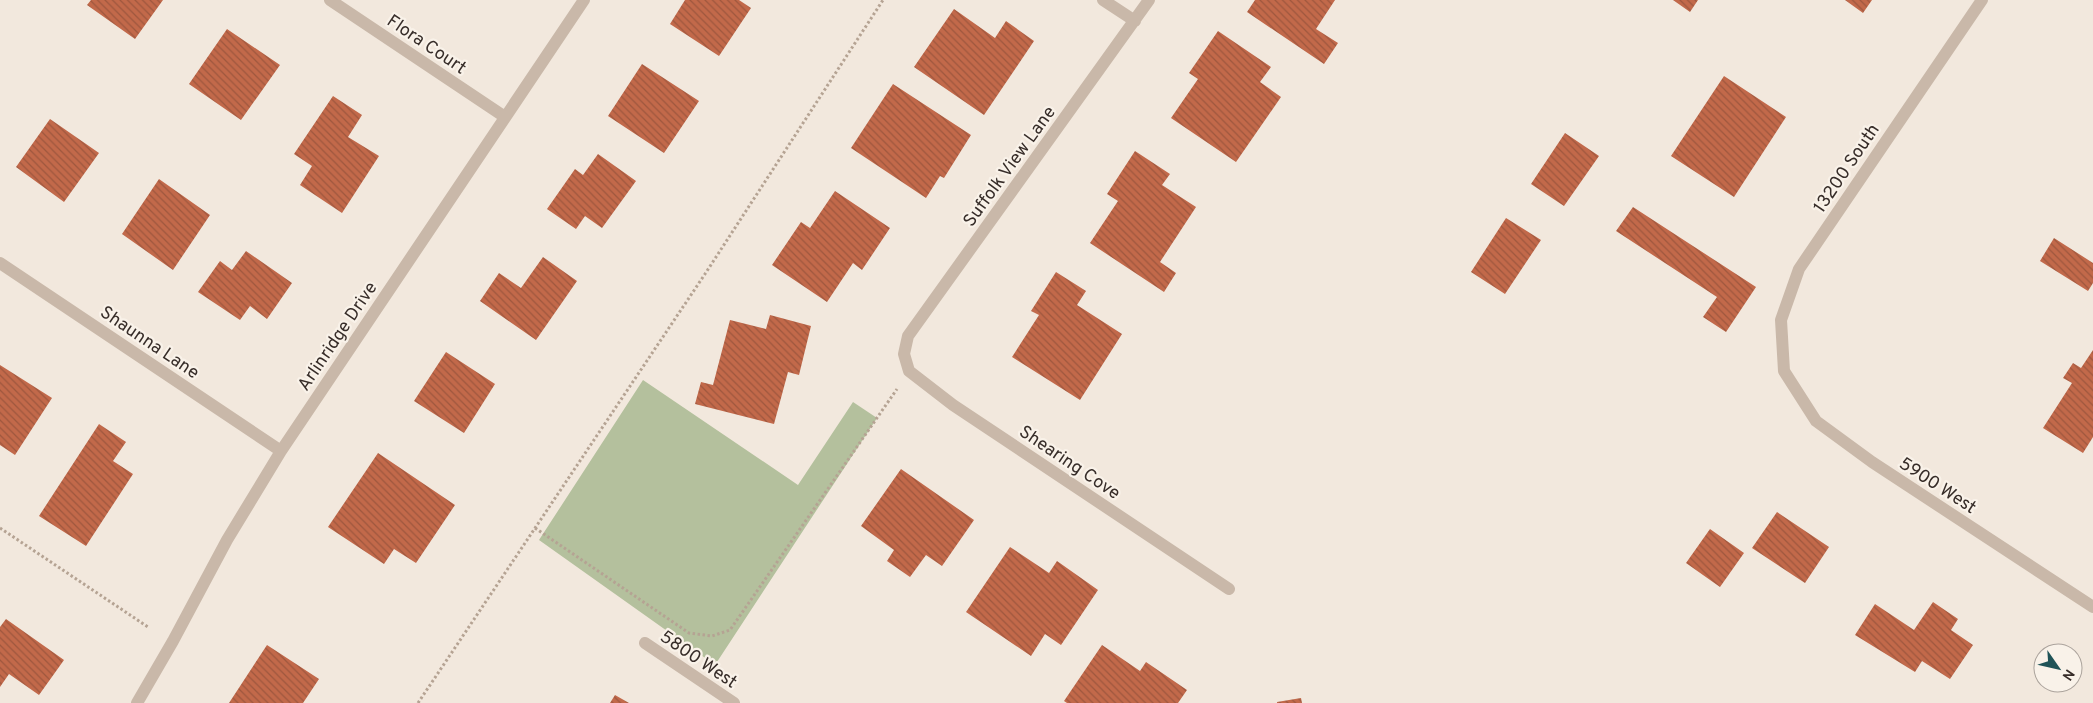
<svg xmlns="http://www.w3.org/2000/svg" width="2093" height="703" viewBox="0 0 2093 703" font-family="Overpass,sans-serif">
  <defs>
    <pattern id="building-back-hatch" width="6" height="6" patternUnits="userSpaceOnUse" patternTransform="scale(1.25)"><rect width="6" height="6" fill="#c2694a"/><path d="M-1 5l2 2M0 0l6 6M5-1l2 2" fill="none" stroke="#9e573e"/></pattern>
  </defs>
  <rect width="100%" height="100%" fill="#f2e8dd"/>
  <!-- green -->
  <path fill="#b4c09d" d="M643,380L798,485L853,402L877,418L715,665L539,540Z"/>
  <!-- building -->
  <path fill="url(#building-back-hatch)" d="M91,0H163L135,39L87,5Z
    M685,0H739L751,8L719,56L670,24Z
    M1255,0H1335L1316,29L1338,43L1324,64L1247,12Z
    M1673,0H1698L1690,12Z
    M1845,0H1872L1863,13Z
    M954,9L995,38L1006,21L1034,41L984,115L914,67Z
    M227,29L280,65L241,120L189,84Z
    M1218,31L1271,67L1260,82L1281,97L1236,162L1171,118L1198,79L1189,73Z
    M642,64L699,101L664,153L608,116Z
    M1724,76L1786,117L1734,197L1671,156Z
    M893,84L971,135L944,178L940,176L926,198L851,148Z
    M333,96L362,115L348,137L379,156L342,213L300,185L312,166L294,154Z
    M50,119L99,153L64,202L16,167Z
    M1565,133L1599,156L1564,206L1531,184Z
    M1135,151L1170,174L1162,185L1196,207L1160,262L1176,273L1164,292L1090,243L1118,201L1107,194Z
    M598,154L636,181L602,228L585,216L576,229L547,209L575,169L583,175Z
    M159,179L210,215L173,270L122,234Z
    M835,191L890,228L862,270L853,263L827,302L772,265L801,222L810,228Z
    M1633,207L1756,287L1726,332L1703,317L1717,297L1616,231Z
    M1506,218L1541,240L1505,294L1471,272Z
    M2054,238L2093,263V283L2088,291L2040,261Z
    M246,251L292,283L267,319L250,306L240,320L198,292L220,261L232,270Z
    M543,257L577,281L536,340L480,301L499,273L521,288Z
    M1056,272L1086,291L1077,305L1122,334L1080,400L1012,357L1039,315L1031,311Z
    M770,315L811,326L799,375L788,372L774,424L695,404L701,382L713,385L730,320L766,329Z
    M2093,350V437L2083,453L2043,428L2072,383L2063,378L2073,363L2081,368Z
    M446,352L495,384L464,433L414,401Z
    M0,365L52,398L15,455L0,445Z
    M99,424L126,442L113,461L133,474L86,546L39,516Z
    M378,453L455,505L416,563L394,549L384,564L328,527Z
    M901,469L974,520L942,566L926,555L910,577L887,561L894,550L861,526Z
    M1777,512L1829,547L1805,583L1752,548Z
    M1710,529L1744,553L1720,587L1686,563Z
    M1010,547L1049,573L1057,561L1098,590L1061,645L1045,634L1031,656L966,612Z
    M1933,602L1958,619L1951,630L1973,645L1950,679L1922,661L1915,672L1855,635L1875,604L1914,630Z
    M6,619L64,660L39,695L9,674L0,687V627Z
    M267,645L319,679L303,703H229Z
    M1102,645L1140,671L1146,662L1187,690L1178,703H1067L1064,701Z
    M615,695L629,703H610Z
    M1301,698L1302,703H1277V702Z"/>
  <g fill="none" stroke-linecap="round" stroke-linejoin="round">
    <!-- path -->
    <path stroke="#b5a393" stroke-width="3" stroke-dasharray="2.5 2.5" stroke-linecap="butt" d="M0,528L148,627
      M535,528L689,633L712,636L730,630L897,389
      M418,703L705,274L883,0"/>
    <!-- minor -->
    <path stroke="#c9b8a9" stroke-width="12" d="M330,0L505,117
      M1103,0L1135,21
      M1149,0L908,336L904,354L909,371L953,405L1229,589
      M1982,0L1799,269L1781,320L1784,371L1816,421L1872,462L2093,607
      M0,263L281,451
      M645,643L734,703
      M137,703L173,641L227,540L281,451L584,0"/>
  </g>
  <g text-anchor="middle" stroke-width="4.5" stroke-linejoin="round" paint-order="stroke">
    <!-- street labels -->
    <g font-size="18" fill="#372d29" stroke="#f9f2e9">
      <text transform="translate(427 44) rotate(34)" y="6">Flora Court</text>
      <text transform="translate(1009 166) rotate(-54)" y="6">Suffolk View Lane</text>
      <text transform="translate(1846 168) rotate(-56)" y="6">13200 South</text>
      <text transform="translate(337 336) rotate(-56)" y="6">Arlinridge Drive</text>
      <text transform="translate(150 342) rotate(34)" y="6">Shaunna Lane</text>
      <text transform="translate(1070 462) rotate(34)" y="6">Shearing Cove</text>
      <text transform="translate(1938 485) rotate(33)" y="6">5900 West</text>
      <text transform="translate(699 659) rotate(34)" y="6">5800 West</text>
    </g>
  </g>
  <!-- north arrow -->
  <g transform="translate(2058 668) rotate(124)"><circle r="24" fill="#f9f2e9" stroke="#aba39c"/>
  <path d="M0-4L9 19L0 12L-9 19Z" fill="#1f5357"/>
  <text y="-8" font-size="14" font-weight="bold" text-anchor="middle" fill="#372d29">N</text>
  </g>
</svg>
